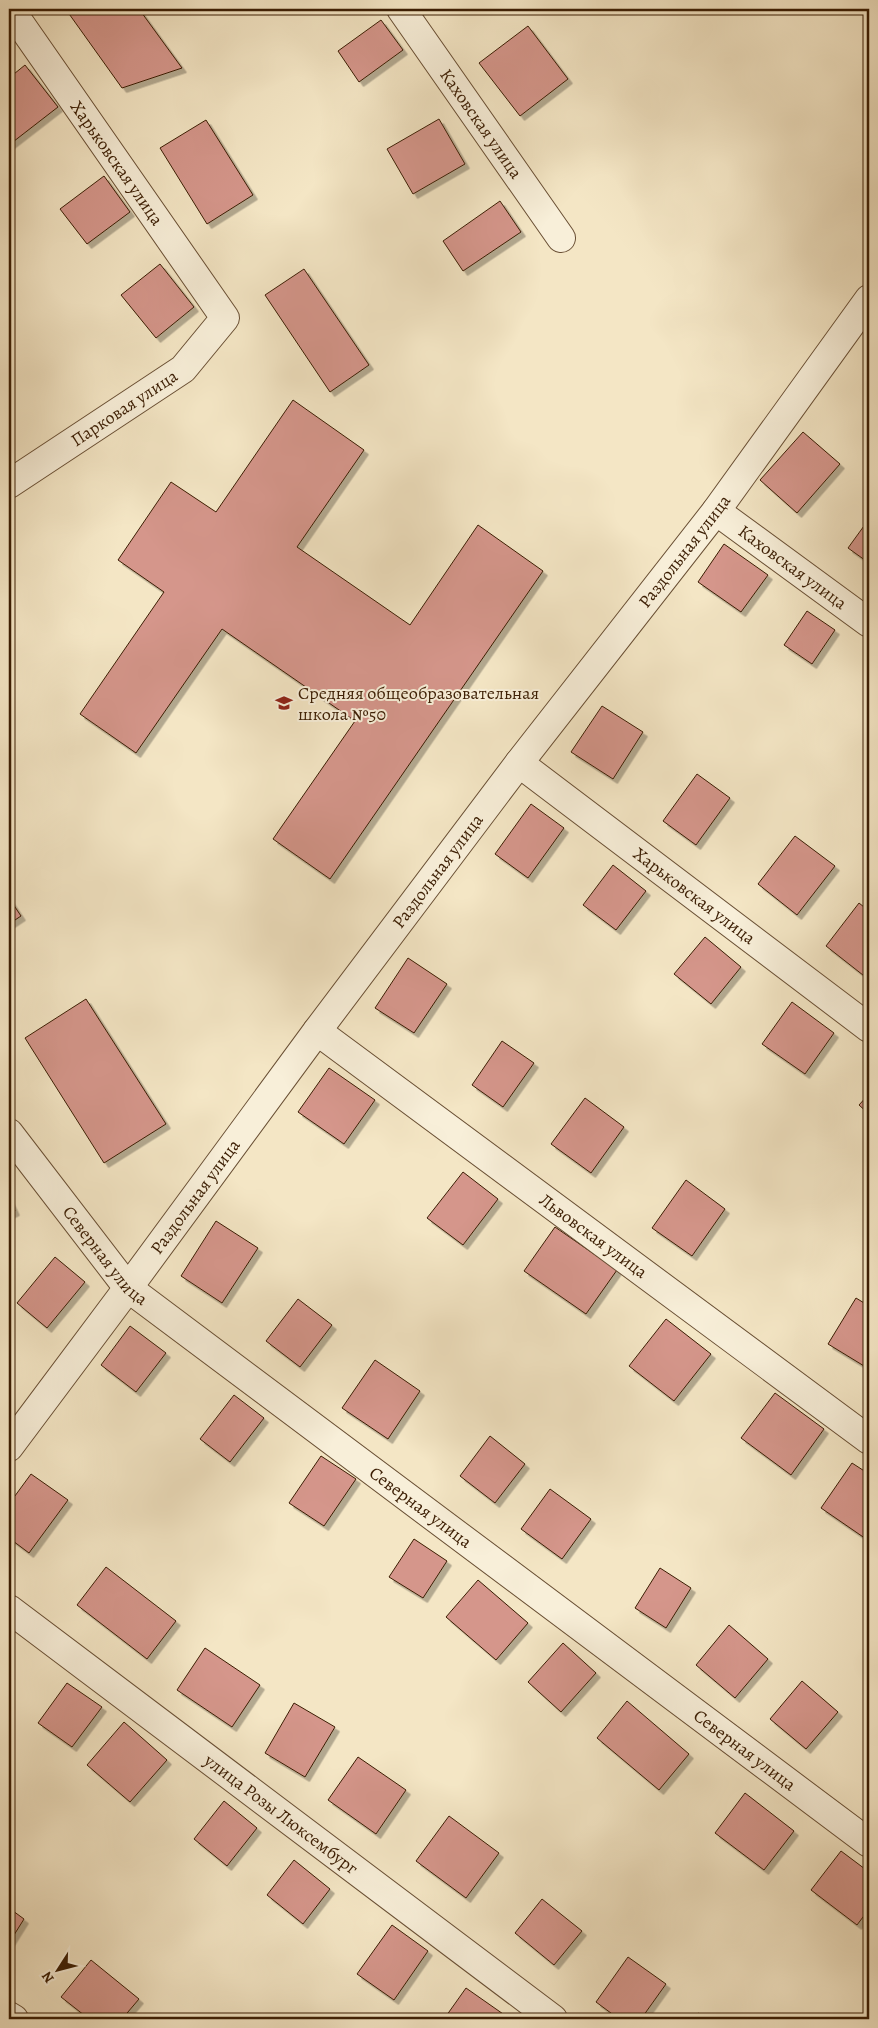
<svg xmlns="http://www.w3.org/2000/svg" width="878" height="2028" viewBox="0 0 878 2028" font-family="Alegreya,serif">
  <defs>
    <filter id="shadow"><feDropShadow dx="4.5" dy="4.5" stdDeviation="0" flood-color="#0004"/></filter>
  </defs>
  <rect width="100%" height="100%" fill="#f4e6c5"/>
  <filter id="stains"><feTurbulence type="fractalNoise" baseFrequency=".004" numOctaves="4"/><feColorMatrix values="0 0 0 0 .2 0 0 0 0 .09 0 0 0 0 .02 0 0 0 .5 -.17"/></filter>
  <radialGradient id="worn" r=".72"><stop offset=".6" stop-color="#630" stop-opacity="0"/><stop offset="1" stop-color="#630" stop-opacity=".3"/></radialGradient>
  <!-- building -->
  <path fill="#d5968b" stroke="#3b1d03" filter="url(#shadow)" d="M70,9H139L182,68L122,88L67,11Z
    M381,20L403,50L359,82L338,51Z
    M528,26L568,79L520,116L479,63Z
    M25,65L58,107L9,145V78Z
    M439,119L465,164L413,194L387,149Z
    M206,120L253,195L207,224L160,148Z
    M104,176L130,212L87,244L60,209Z
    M500,201L521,232L463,271L443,241Z
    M160,264L194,307L156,338L121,295Z
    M304,269L369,365L330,392L265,295Z
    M293,400L364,450L297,547L410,625L478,525L543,571L330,879L273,839L355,721L222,629L136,753L80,714L164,592L118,560L171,482L216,512Z
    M803,432L840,464L797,513L760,480Z
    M869,519V563L848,548Z
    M724,544L768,575L741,612L698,582Z
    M807,611L835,630L812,664L784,645Z
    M602,706L643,732L613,779L571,752Z
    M697,774L730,798L696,845L663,821Z
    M531,804L564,828L528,878L495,854Z
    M795,836L835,866L797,915L758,884Z
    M613,865L646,891L616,930L583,905Z
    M9,898L21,916L9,924Z
    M859,903L869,911L868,979L826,946Z
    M705,937L741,967L711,1004L674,974Z
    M408,958L447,984L414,1033L375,1008Z
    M86,999L166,1124L104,1163L25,1038Z
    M792,1002L834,1033L805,1074L762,1044Z
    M502,1041L534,1063L503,1107L472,1085Z
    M329,1068L375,1100L344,1144L298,1112Z
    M869,1094V1114L859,1105Z
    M585,1098L624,1127L591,1173L551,1144Z
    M463,1172L498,1199L463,1245L427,1218Z
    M686,1180L725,1209L692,1256L652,1228Z
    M9,1198L15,1211L9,1214Z
    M216,1221L258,1248L222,1303L181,1276Z
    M555,1227L617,1270L586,1314L524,1271Z
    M55,1257L85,1282L47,1328L17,1303Z
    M856,1298L869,1306V1369L828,1344Z
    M298,1299L332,1325L300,1367L266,1341Z
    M666,1319L711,1354L674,1401L629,1366Z
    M130,1326L166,1353L136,1392L101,1365Z
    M375,1360L420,1391L388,1439L342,1408Z
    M775,1393L824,1429L791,1475L741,1438Z
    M234,1395L264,1418L230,1462L200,1439Z
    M490,1436L525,1464L495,1503L460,1476Z
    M321,1456L356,1479L324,1526L289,1503Z
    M852,1463L869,1474V1541L821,1508Z
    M31,1474L68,1500L29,1553L9,1538V1504Z
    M550,1489L591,1519L562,1559L521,1529Z
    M414,1539L447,1561L423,1598L389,1577Z
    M106,1567L176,1621L147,1659L77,1605Z
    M660,1568L691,1588L666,1628L635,1608Z
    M478,1580L528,1623L496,1660L446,1617Z
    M729,1625L768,1659L735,1698L696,1665Z
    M563,1643L596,1673L561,1712L528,1682Z
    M205,1648L260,1685L232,1727L177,1690Z
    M802,1681L838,1712L806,1749L770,1719Z
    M67,1683L102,1707L72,1747L38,1723Z
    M627,1701L689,1754L659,1790L597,1738Z
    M294,1703L335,1727L305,1777L265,1753Z
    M124,1722L167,1760L130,1802L87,1765Z
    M358,1757L406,1790L376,1834L328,1800Z
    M745,1793L794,1831L764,1870L715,1833Z
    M224,1801L257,1828L227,1866L194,1839Z
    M449,1816L499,1853L466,1898L416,1861Z
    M841,1851L869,1872V1909L857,1925L811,1890Z
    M294,1860L330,1889L303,1924L267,1895Z
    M542,1899L582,1931L554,1965L515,1933Z
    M9,1908L24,1919L9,1943Z
    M392,1925L428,1951L394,2000L357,1974Z
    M628,1957L666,1984L641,2019H619L596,2002Z
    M91,1960L139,1999L122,2019H89L61,1997Z
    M466,1988L506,2016L504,2019H444Z
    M698,2013L707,2019H693Z"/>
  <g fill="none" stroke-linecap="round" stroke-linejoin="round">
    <!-- minor casing -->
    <g stroke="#694f34" stroke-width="30">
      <g id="minor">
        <path id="s1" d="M401,9L561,238"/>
        <path id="s2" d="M9,484L183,369L225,318L10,9"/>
        <path id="s3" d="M716,511L869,623"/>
        <path id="s4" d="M519,763L869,1028"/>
        <path id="s5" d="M317,1031L869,1440"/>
        <path id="s6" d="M9,1133L128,1288L869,1843"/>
        <path id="s7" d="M9,1447L128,1288L317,1031L519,763L716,511L869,299"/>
        <path id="s8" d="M9,1609L553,2019"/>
        <path d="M9,2016L14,2019"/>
      </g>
    </g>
    <!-- minor -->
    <use href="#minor" stroke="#f8efd9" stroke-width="28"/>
  </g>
  <!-- icons -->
  <defs>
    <g id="school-bare" transform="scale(1.35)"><path d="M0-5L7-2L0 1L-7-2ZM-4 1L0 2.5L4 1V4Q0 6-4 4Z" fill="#8f2418" stroke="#f8efd9" stroke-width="2.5" paint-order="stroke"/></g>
  </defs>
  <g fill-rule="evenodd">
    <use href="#school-bare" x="284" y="703"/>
  </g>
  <g text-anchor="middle" stroke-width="4" stroke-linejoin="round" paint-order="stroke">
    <!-- street labels -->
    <g font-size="18" fill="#3b1d03" stroke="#f8efd9">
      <text dy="6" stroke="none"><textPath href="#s1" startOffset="140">Каховская улица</textPath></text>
      <text transform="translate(117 163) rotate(55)" y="6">Харьковская улица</text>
      <text dy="6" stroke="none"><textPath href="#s2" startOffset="138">Парковая улица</textPath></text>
      <text dy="6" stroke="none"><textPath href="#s7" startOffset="1122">Раздольная улица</textPath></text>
      <text dy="6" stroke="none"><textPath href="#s3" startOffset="95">Каховская улица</textPath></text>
      <text dy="6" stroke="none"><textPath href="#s7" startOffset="718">Раздольная улица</textPath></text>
      <text dy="6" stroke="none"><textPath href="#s4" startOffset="220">Харьковская улица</textPath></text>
      <text dy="6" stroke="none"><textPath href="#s7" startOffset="312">Раздольная улица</textPath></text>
      <text dy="6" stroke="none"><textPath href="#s5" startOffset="344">Львовская улица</textPath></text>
      <text dy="6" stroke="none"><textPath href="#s6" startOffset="156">Северная улица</textPath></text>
      <text dy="6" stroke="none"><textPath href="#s6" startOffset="561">Северная улица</textPath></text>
      <text dy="6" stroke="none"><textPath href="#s6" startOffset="966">Северная улица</textPath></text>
      <text dy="6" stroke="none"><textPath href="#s8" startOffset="341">улица Розы Люксембург</textPath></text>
    </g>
    <!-- poi labels -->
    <g font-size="18" fill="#3b1d03" stroke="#f8efd9" text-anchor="start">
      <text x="298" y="699">Средняя общеобразовательная<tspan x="298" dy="21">школа №50</tspan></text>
    </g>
  </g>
  <!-- margin -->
  <rect width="878" height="2028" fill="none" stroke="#f4e6c5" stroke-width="30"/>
  <rect x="10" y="10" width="858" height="2008" fill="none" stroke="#3b1d03" stroke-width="2.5"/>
  <rect x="15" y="15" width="848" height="1998" fill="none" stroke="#3b1d03"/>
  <!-- north arrow -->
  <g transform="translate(58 1970) rotate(234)" stroke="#f8efd9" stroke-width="4" paint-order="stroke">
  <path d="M0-4L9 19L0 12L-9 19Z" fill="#3b1d03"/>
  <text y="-8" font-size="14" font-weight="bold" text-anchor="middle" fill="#3b1d03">N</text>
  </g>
  <rect width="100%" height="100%" filter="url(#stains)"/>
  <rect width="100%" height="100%" fill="url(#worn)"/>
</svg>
